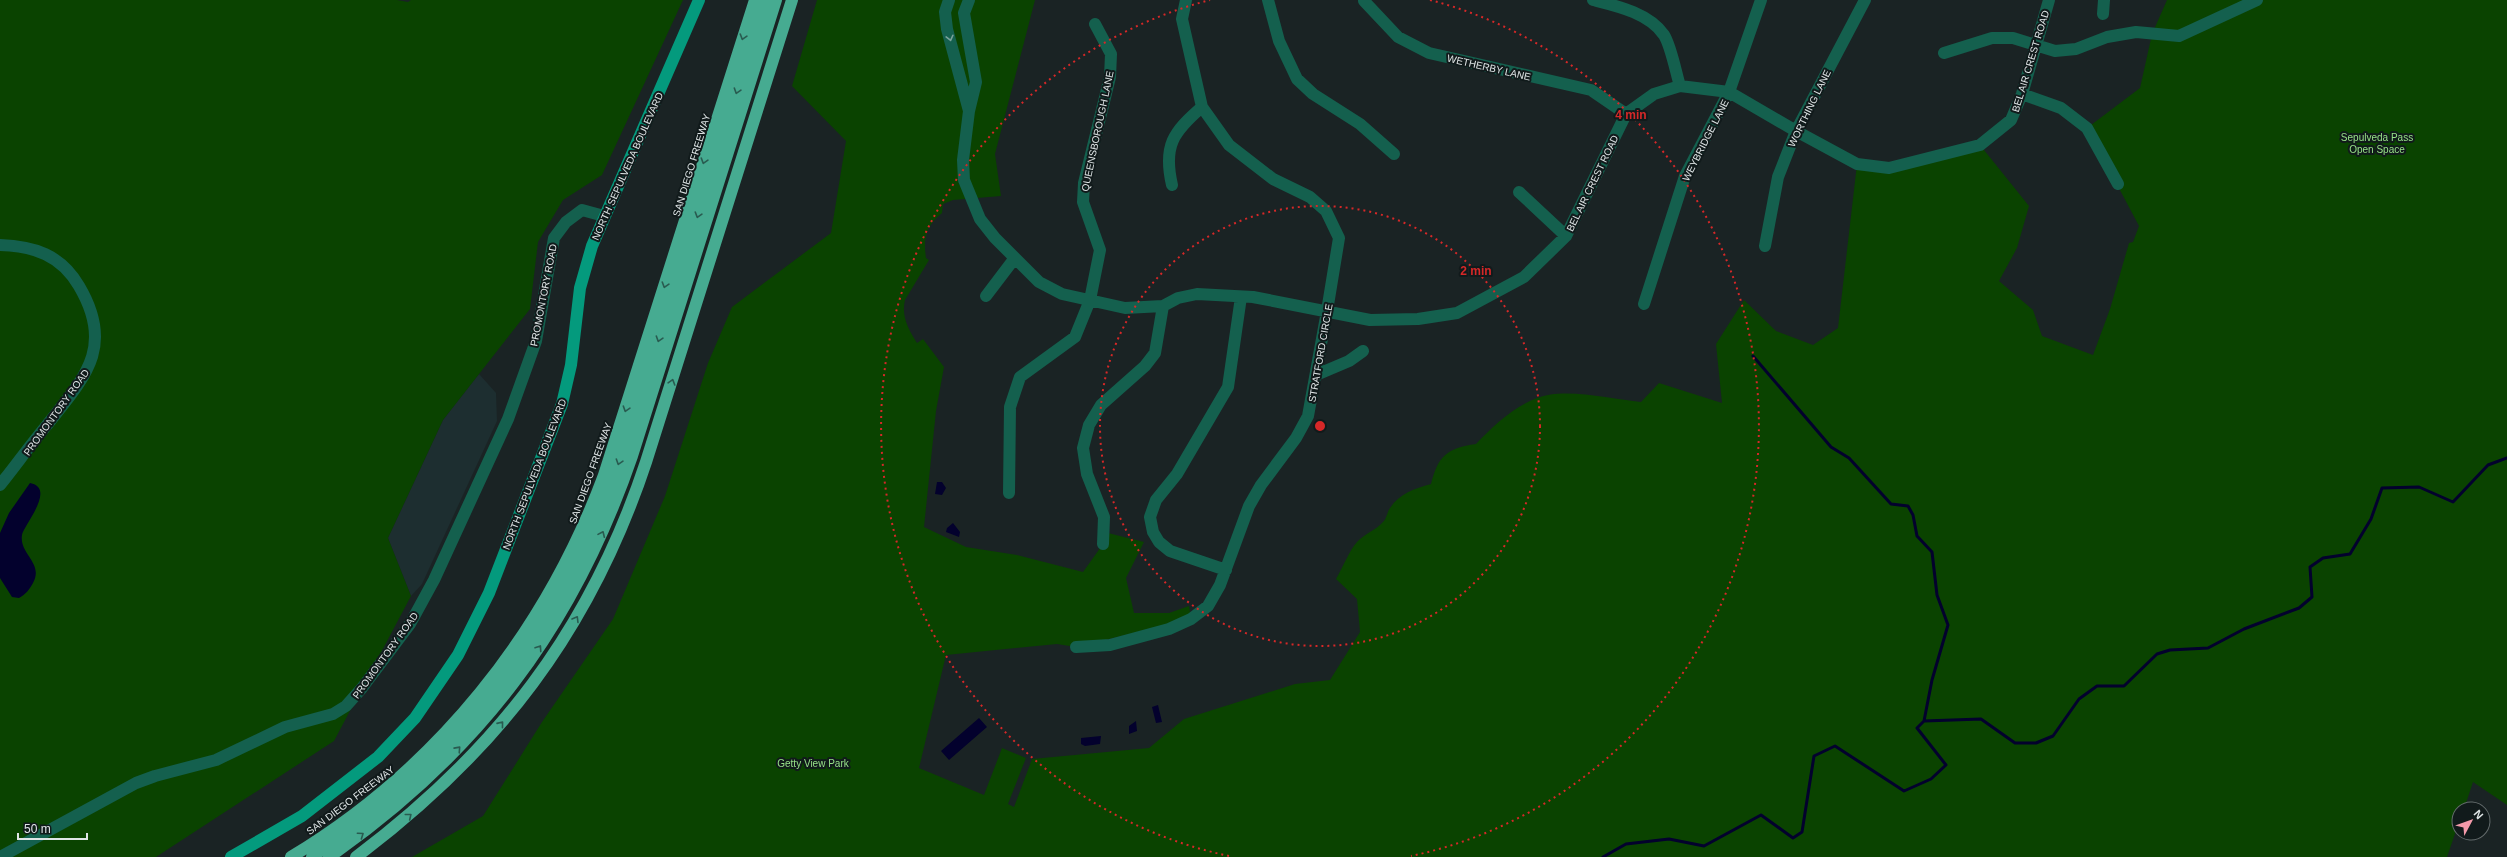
<svg xmlns="http://www.w3.org/2000/svg" width="2507" height="857" viewBox="0 0 2507 857" font-family="Arial,sans-serif">
  <rect width="100%" height="100%" fill="#1a2324"/>
  <!-- built -->
  <path fill="#1d2e30" d="M479,374L496,393L497,421L422,584L411,596L388,538L443,420Z"/>
  <!-- green -->
  <path fill="#0a4300" d="M0,0H397L408,2L411,0H683L602,175L563,200L538,242L530,309L443,420L388,538L411,596L334,741L156,857H0Z
    M817,0H1035L995,154L1001,196L953,200L943,204L942,213C926,226 923,238 926,258L929,260L905,300C901,317 909,330 917,343L923,339L944,367L936,411L924,527L966,547L1017,555L1083,572L1103,544L1104,532L1144,542L1126,578L1134,613H1169L1189,606L1191,619L1076,647L1057,644L946,655L919,768L984,795L1002,748L1026,758L1008,804L1014,807L1032,759L1149,748L1184,719L1295,684L1330,680L1360,632L1357,599L1336,579C1342,569 1350,549 1357,542C1364,534 1376,530 1383,522C1387,518 1387,512 1390,508C1400,493 1414,489 1431,484C1438,456 1447,448 1476,444C1493,426 1513,407 1537,398C1564,387 1612,399 1641,402L1659,383L1722,403L1716,344L1744,300L1776,331L1813,345L1838,328L1857,164L1889,168L1980,145L2029,206L2017,248L1999,281L2033,310L2042,336L2093,355L2110,309L2129,243L2133,242L2139,226L2087,128L2140,88L2152,34L2167,0H2507V805L2473,782L2464,809H2459V822L2447,857H412L483,816L542,722L613,619L665,496L708,363L732,307L831,233L846,141L792,86Z"/>
  <!-- water -->
  <path fill="#03012d" d="M937,482H942L946,488L942,495L935,494Z
    M30,483C57,488 23,526 22,535C19,554 44,563 33,583C29,590 26,594 19,598L12,597L0,578V533L9,513Z
    M953,523L960,532L959,537L946,532L947,528Z
    M1158,705L1162,722L1156,723L1152,707Z
    M979,718L987,727L949,760L941,751Z
    M1136,721L1137,731L1129,734V726Z
    M1101,736L1100,744L1085,746L1081,744V738Z"/>
  <g fill="none" stroke-linecap="round" stroke-linejoin="round">
    <!-- stream -->
    <path stroke="#03012d" stroke-width="3" d="M1753,356L1831,447L1849,458L1891,504L1908,506L1913,515L1917,536L1932,552L1937,595L1948,625L1932,680L1924,721
      M1603,857L1626,844L1669,839L1704,846L1761,815L1793,838L1802,832L1814,756L1835,746L1904,791L1931,779L1946,765L1917,728L1924,721L1981,719L2015,743H2036L2053,736L2079,699L2097,686H2124L2157,654L2170,650L2208,648L2244,629L2299,608L2312,597L2310,567L2323,558L2350,554L2371,519L2382,488L2419,487L2453,502L2488,465L2507,458"/>
    <!-- minor -->
    <path stroke="#14604e" stroke-width="12" d="M949,0L945,12L947,29L969,111
      M969,0L964,13L976,82L969,111L963,160L964,180L980,219L995,238L1039,282L1062,294L1125,308L1163,306L1178,298L1197,294L1253,297L1370,320L1418,319L1457,313L1524,277L1566,236L1626,114L1654,94L1680,86L1729,92L1796,131L1857,164L1889,168L1980,145L2011,120L2022,94L2049,0
      M1268,0L1279,41L1297,79L1313,94L1360,124L1394,154
      M1593,0C1617,6 1649,13 1664,35C1671,46 1676,73 1680,86
      M1364,1L1398,37L1429,53L1591,90L1626,114
      M2103,14L2104,0
      M1944,53L1992,38H2013L2055,51L2076,49L2107,37L2136,32L2179,36L2257,0
      M2022,94L2061,108L2087,128L2118,184
      M1172,185C1163,146 1173,132 1202,107
      M1519,192L1566,236
      M0,245C34,246 61,255 79,286C115,347 85,377 47,425C31,444 16,465 0,485
      M1765,246L1778,177L1796,131L1865,0
      M986,296L1014,259
      M1644,304L1685,176L1729,92L1761,0
      M1316,375L1349,361L1363,351
      M1009,493L1010,407L1020,377L1075,337L1090,300L1100,250L1083,202L1084,183L1110,77L1111,54L1095,24
      M1103,544L1104,517L1087,474L1083,448L1089,425L1101,405L1145,366L1155,353L1163,306
      M1226,570L1170,551L1159,542L1153,532L1150,517L1156,500L1177,474L1228,387L1241,297
      M1076,647L1110,645L1169,629L1191,619L1208,606L1220,585L1249,506L1261,485L1296,438L1308,416L1327,311L1339,238L1326,211L1310,197L1273,179L1229,145L1202,107L1182,19L1186,0
      M0,857L136,783L155,776L216,760L285,727L333,714L346,706L362,688L410,624L434,580L508,419L536,341L554,238L566,222L582,210L604,216"/>
    <!-- major -->
    <path stroke="#049a7d" stroke-width="12" d="M231,857L302,816L378,757L415,718L458,655L489,593L562,404L571,365L580,288L592,246L699,0"/>
    <!-- highway -->
    <path stroke="#46ab91" stroke-width="12" d="M291,857C437,769 545,634 604,475L755,0
      M312,857C349,830 387,805 420,773C492,705 550,623 592,533C602,512 609,489 618,468L765,0
      M329,857C478,753 573,628 632,456L776,0
      M356,857C497,751 590,631 646,462L792,0"/>
  </g>
  <!-- one-way arrows -->
  <defs><path id="oneway-chevron" d="M-2-3.5L2.5 0L-2 3.5" fill="none" stroke-width="1.6" stroke-linecap="round" stroke-linejoin="round"/></defs>
  <g stroke="#295b50">
    <use href="#oneway-chevron" transform="translate(743 37) rotate(107)"/>
    <use href="#oneway-chevron" transform="translate(737 91) rotate(108)"/>
    <use href="#oneway-chevron" transform="translate(704 161) rotate(107)"/>
    <use href="#oneway-chevron" transform="translate(698 215) rotate(107)"/>
    <use href="#oneway-chevron" transform="translate(665 285) rotate(107)"/>
    <use href="#oneway-chevron" transform="translate(659 339) rotate(108)"/>
    <use href="#oneway-chevron" transform="translate(672 382) rotate(-73)"/>
    <use href="#oneway-chevron" transform="translate(626 409) rotate(108)"/>
    <use href="#oneway-chevron" transform="translate(619 462) rotate(108)"/>
    <use href="#oneway-chevron" transform="translate(602 534) rotate(-66)"/>
    <use href="#oneway-chevron" transform="translate(576 619) rotate(-59)"/>
    <use href="#oneway-chevron" transform="translate(539 648) rotate(-56)"/>
    <use href="#oneway-chevron" transform="translate(501 724) rotate(-51)"/>
    <use href="#oneway-chevron" transform="translate(458 749) rotate(-48)"/>
    <use href="#oneway-chevron" transform="translate(409 816) rotate(-39)"/>
    <use href="#oneway-chevron" transform="translate(361 835) rotate(-35)"/>
  </g>
  <use stroke="#7aa29a" href="#oneway-chevron" transform="translate(950 38) rotate(76)"/>
  <!-- distance rings -->
  <g fill="none" stroke="#d62828" stroke-width="2" stroke-dasharray="2 4">
    <circle cx="1320" cy="426" r="220"/>
    <path d="M1229 856A440 440 0 0 1 1210 0M1430 0A440 440 0 0 1 1411 856"/>
  </g>
  <g text-anchor="middle" stroke-width="4" stroke-linejoin="round" paint-order="stroke">
    <!-- street labels -->
    <g font-size="10" fill="#dfe5e6" stroke="#111a1b">
      <text transform="translate(2030 61) rotate(-73)" y="4">BEL AIR CREST ROAD</text>
      <text transform="translate(1489 67) rotate(13)" y="4">WETHERBY LANE</text>
      <text transform="translate(1809 108) rotate(-64)" y="4">WORTHING LANE</text>
      <text transform="translate(1097 131) rotate(-78)" y="4">QUEENSBOROUGH LANE</text>
      <text transform="translate(1705 140) rotate(-63)" y="4">WEYBRIDGE LANE</text>
      <text transform="translate(691 165) rotate(-73)" y="4">SAN DIEGO FREEWAY</text>
      <text transform="translate(627 166) rotate(-66)" y="4">NORTH SEPULVEDA BOULEVARD</text>
      <text transform="translate(1592 183) rotate(-64)" y="4">BEL AIR CREST ROAD</text>
      <text transform="translate(543 295) rotate(-79)" y="4">PROMONTORY ROAD</text>
      <text transform="translate(1320 353) rotate(-80)" y="4">STRATFORD CIRCLE</text>
      <text transform="translate(56 412) rotate(-54)" y="4">PROMONTORY ROAD</text>
      <text transform="translate(590 473) rotate(-70)" y="4">SAN DIEGO FREEWAY</text>
      <text transform="translate(534 474) rotate(-69)" y="4">NORTH SEPULVEDA BOULEVARD</text>
      <text transform="translate(385 655) rotate(-54)" y="4">PROMONTORY ROAD</text>
      <text transform="translate(350 800) rotate(-37)" y="4">SAN DIEGO FREEWAY</text>
    </g>
    <!-- park labels -->
    <g font-size="10" fill="#97e188" stroke="#111a1b">
      <text x="2377" y="141">Sepulveda Pass<tspan x="2377" dy="12">Open Space</tspan></text>
      <text x="813" y="767">Getty View Park</text>
    </g>
  </g>
  <circle cx="1320" cy="426" r="6" fill="#d62828" stroke="#111a1b" stroke-width="2"/>
  <g font-size="12" text-anchor="middle" font-weight="bold" fill="#d62828" stroke="#111a1b" stroke-width="4" stroke-linejoin="round" paint-order="stroke">
    <text x="1631" y="119">4 min</text>
    <text x="1476" y="275">2 min</text>
  </g>
  <!-- north arrow -->
  <g transform="translate(2471 821) rotate(49)"><circle r="19" fill="#111a1b" stroke="#636b6c"/>
  <path d="M0-3L7 15L0 10L-7 15Z" fill="#f39aaa"/>
  <text y="-6" font-size="11" font-weight="bold" text-anchor="middle" fill="#dfe5e6">N</text>
  </g>
  <!-- scale -->
  <path d="M18 833v6h69v-6" fill="none" stroke="#dfe5e6" stroke-width="2"/>
  <text x="24" y="833" font-size="12" fill="#dfe5e6" stroke="#111a1b" stroke-width="3" paint-order="stroke">50 m</text>
</svg>
